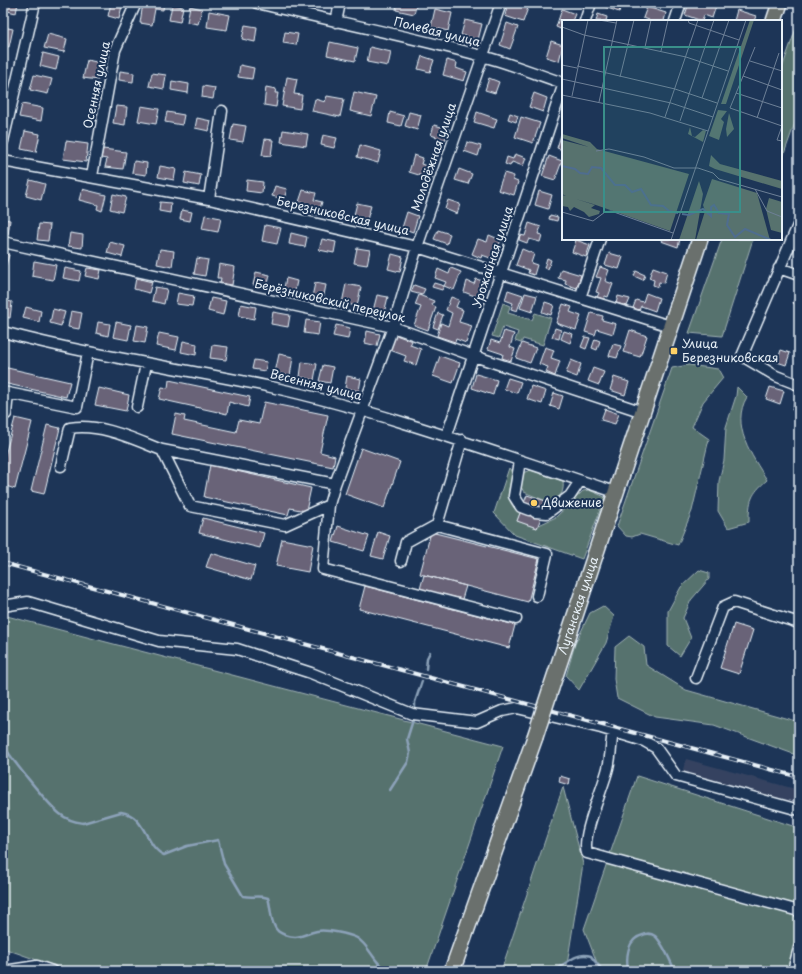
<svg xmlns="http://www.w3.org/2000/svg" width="802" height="974" viewBox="0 0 802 974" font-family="'Playpen Sans',sans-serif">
  <rect width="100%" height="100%" fill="#1d3557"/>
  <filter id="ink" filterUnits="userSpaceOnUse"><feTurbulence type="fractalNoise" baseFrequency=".025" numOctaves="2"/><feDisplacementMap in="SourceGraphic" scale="8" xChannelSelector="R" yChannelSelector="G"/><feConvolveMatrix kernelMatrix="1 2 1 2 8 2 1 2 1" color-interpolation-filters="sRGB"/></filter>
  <g filter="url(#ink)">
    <!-- built -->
    <path fill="#344361" d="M686,759L799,790V816L679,783Z"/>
    <!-- green -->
    <path fill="#57726e" stroke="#a0b2b3" d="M799,20V112L781,162V71Z
      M722,239H753L722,336L689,333Z
      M503,303L510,306L508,313L532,320L535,313L551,318L543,345L523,339L521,343L515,341L518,332L503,327L499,338L492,336Z
      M689,365L718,369L723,378L703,402L692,427L709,439L692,511L678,545L640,534L632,537L626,536L617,526L672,368Z
      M737,387L747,397C730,425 752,456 767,480C751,494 749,500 749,522L728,528L718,511L719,481L724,460L726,427L736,396Z
      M509,468C519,479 499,490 515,509L521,510L517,521L537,528L539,525L556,517L583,491L589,490L605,497L582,559L515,535L494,513Z
      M531,470L563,481C564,491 562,495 554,502L546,501L524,492L521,487L522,473Z
      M699,570L709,573V579L691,600L683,618L691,638L680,656L668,646V611L681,587Z
      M603,606L614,616L606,643L579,690L566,676L575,644L590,613Z
      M3,615L503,746L426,971H68L3,948Z
      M629,636L644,647L646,665L686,690L799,722V756L714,725L655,717L617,698L614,679L615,647Z
      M637,776L799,828V971H598L599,968L584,929Z
      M563,787L583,864L566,971H501Z"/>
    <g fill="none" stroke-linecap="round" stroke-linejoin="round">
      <!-- stream -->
      <path stroke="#8ca2b9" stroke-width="2.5" d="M426,669L427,658L430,652
        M415,711V702L422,681
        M3,728V730
        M3,743C7,755 49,805 60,814C66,819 76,822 83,823L121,812C146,815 145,847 164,855L187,846L218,840L224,864L243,896C252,898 259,895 268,898C271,907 270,917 274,925C276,931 280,933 285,935C300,940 303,934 317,931C326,929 349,934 357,938C370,946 374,964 388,971
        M390,790L408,762L410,753L407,739L413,720
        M552,971C565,966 575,951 591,956C594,961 599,965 603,971
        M628,971C626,957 627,939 643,935C647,933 651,933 655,936C662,942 671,962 675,971"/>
    </g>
    <!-- building -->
    <path fill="#696378" stroke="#e8f1f8" d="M3,3H18L16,13L3,10Z
      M55,3H70L69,8L54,5Z
      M111,3H130L129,8L122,6L119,19L108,16Z
      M143,3H152L151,6H157V3H164L163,10L155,9L152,25L140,23Z
      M397,3H417L414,14L396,10Z
      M515,3L529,5L523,22L505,16L508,4L514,6Z
      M606,3H629L627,8L621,6L619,12L605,7Z
      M689,3H706L716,6L712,18L704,15L702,21L685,15Z
      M172,5L183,7L180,22L169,20Z
      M190,6L202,9L198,24L187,22Z
      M647,7L666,13L664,21H648L649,20L643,18Z
      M435,9L452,13L448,31L431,27Z
      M562,9L575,14L572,21H563V30L556,27Z
      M737,10L756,16L754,21H734Z
      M209,11L230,15L227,30L207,27Z
      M598,14L607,17L606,21H596Z
      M465,20L482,24L478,40L461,35Z
      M507,23L518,27L510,49L500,45Z
      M245,25L257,27L255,42L242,39Z
      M3,27L13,29L9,47L3,45Z
      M285,32L298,34L296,45L283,43Z
      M48,34L67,39L64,52L44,48Z
      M551,41L563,45L559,61L546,57Z
      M330,42L358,48L355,61L327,55Z
      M370,47L391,52L388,66L367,62Z
      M43,53L59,57L56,70L40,66Z
      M422,56L434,60L430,72L418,69Z
      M87,60L101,63L98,80L83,78Z
      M447,60L457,63L456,68L467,72L464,81L443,75Z
      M240,65L254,68L252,79L238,77Z
      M120,71L134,73L133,82L119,80Z
      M152,73L166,75L164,89L149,86Z
      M34,75L52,79L48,94L30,90Z
      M287,77L297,79L294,94L302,95L300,109L282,106Z
      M489,78L499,82L495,93L485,90Z
      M172,81L189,84L188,93L171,90Z
      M203,86L215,88L213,99L202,97Z
      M266,87L276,89L275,93H278L276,107L264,105Z
      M354,92L376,97L371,116L350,111Z
      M534,93L547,98L543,112L529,107Z
      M327,96L344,99L340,117L312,111L315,99L325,102Z
      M22,104L43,108L41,121L19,117Z
      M116,106L127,107L125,125L113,123Z
      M141,106L159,109L156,124L138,121Z
      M167,112L184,115L182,125L165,122Z
      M390,112L404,116L401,126L388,123Z
      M409,112L421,115L417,130L405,126Z
      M477,112L497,119L494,128L474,122Z
      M510,113L518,116L516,122L508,119Z
      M521,117L540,123L533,143L515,137Z
      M197,118L211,121L209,131L195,128Z
      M233,124L246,126L243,142L230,140Z
      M434,125L449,129L445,140L431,135Z
      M283,130L308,134L306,146L281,142Z
      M25,131L40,134L36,152L21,149Z
      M323,135L337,138L334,148L321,145Z
      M561,135L563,136V150L557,148Z
      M265,139L273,140L271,156L262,155Z
      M66,141L88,144L86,162L63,159Z
      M467,142L481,146L478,156L464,151Z
      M360,145L381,151L378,163L357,157Z
      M103,149L126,152L123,169L105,167L107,159L101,158Z
      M515,154L526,158L523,166L512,162L510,166L505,164L507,157L513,159Z
      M414,155L423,158L421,164L435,169L432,179L409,172Z
      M549,156L562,161L555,180L542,176Z
      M134,161L147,163L146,175L132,173Z
      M160,166L176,169L174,180L158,177Z
      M459,169L472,174L468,184L455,180Z
      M186,172L201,175L199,186L184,183Z
      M504,173L514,176L513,180L518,182L514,195L498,190Z
      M30,180L45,184L41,200L26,196Z
      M247,180L263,182L262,193L246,191Z
      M275,186L287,189L284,199L272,196Z
      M82,189L106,195L102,211L97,209L98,205L79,200Z
      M303,190L316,193L314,200L322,202L318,215L308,212L310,205L299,202Z
      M539,191L552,195L548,209L535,205Z
      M113,194L126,197L122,212L110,209Z
      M448,200L460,204L457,214L445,209Z
      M160,202L171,203L170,213L159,211Z
      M357,203L371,206L366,223L353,219Z
      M182,210L192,212L190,221L180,219Z
      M407,212L418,216L413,232L402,228Z
      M205,215L221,218L218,232L202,229Z
      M550,215L558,217L557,221L549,219Z
      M3,219L10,220L8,235L3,234Z
      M529,223L541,227L538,234L542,235L540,242L529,239L527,243L519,240L520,235L525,236Z
      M39,224L50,225L48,241L37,240Z
      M265,225L281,228L277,244L262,241Z
      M438,230L450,234L447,244L434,239Z
      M70,233L83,235L82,248L68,246Z
      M291,233L307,237L305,247L289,244Z
      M489,235L501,240L493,259L482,255L481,258L472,254L478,239L487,242Z
      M322,239L336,242L334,253L319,250Z
      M662,239H680L678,247L661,241Z
      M576,240L590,245L586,257L572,252Z
      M110,242L125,246L122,257L107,253Z
      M357,248L370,250L367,265L354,263Z
      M160,249L174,251L172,267L157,264Z
      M522,249L534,254L531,263L537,265L534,275L528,273L529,270L516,265Z
      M3,253L9,255L6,265L3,264Z
      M609,253L623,257L619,269L605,265Z
      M392,254L403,257L400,272L388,269Z
      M197,258L208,260L205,276L194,274Z
      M547,258L551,260L548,269L544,268Z
      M34,261L56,265L53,280L32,276Z
      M219,264L235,267L232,285L220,283L221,278H217Z
      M600,267L609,270L605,281L613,284L608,297L605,296L604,299L597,297L599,293L596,292L601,278L596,277Z
      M653,267L667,272L664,283L659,282L658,287L653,285L654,280L649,278Z
      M65,268L81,271L79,281L63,278Z
      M87,268L101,270L99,279L85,276Z
      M451,268L461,272L454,290L444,286L446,282L435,278L438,269L449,274Z
      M561,269L581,275L577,288L565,284L566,280L558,278Z
      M636,271L645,275L643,280L634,276Z
      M256,272L270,275L267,288L253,285Z
      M136,278L152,282L149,293L134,289Z
      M286,278L297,281L294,295L283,293Z
      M476,279L486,282L480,298L464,292L467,281L474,284Z
      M315,283L326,285L323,300L312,297Z
      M434,283L444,286L442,290L432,287Z
      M346,284L361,287L357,306L342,303Z
      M414,285L425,289L422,295L411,292Z
      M155,287L167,289L164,304L152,301Z
      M508,290L523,295L517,311L511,309L513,303L505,300Z
      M797,292L799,293V306L793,303Z
      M178,293L194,296L192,306L176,304Z
      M525,293L537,296L532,312L520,308Z
      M646,293L659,298L655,311L641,306L639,310L633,308L636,300L643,302Z
      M377,295L388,297L384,313L373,311Z
      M419,295L434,301L432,305L436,307L428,330L414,325L421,307L415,305Z
      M618,296L630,299L627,306L616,303Z
      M451,297L459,300L456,307L463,310L459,322L472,326L466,343L456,339L455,342L437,336L441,323L448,326L452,313L446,310Z
      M211,298L226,301L223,315L208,311Z
      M3,300L12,302L10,318L3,317Z
      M545,302L554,305L551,315L542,312Z
      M241,304L256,307L254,319L239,316Z
      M563,304L572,307L570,312L581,316L576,330L556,323Z
      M26,307L41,311L39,322L23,318Z
      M53,309L65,312L61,326L50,323Z
      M71,311L82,313L79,329L68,327Z
      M273,312L290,315L288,327L271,324Z
      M438,313L443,315L438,329L433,327Z
      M591,313L603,316L602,320L616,324L613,334L597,329L595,335L585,332Z
      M306,320L320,322L318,335L304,333Z
      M98,322L110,324L108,336L96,333Z
      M116,322L131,325L128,340L113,337Z
      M137,325L148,327L145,343L134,341Z
      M336,325L350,328L348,339L333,336Z
      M555,328L561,330L559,339L552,337Z
      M630,330L647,336L640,357L623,352Z
      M367,331L380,334L377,346L365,343Z
      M504,331L514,334L510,347L515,349L511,361L502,358L503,354L488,349L491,340L500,343Z
      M564,331L573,334L570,343L561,339Z
      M159,333L179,337L176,350L156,346Z
      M396,335L412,341L410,345L421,349L416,365L404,361L406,356L390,350Z
      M585,337L590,338L586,349L581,347Z
      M595,339L600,341L597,350L592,348Z
      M183,341L197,344L196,355L181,352Z
      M522,343L536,348L530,363L516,358Z
      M613,344L621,346L617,358L609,356Z
      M212,345L228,347L226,360L210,358Z
      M545,347L554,350L551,358L560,361L555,376L546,372L548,367L539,364Z
      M781,350L790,353L786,365L777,362Z
      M279,354L293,357L290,376L275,373Z
      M440,356L460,363L453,383L433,376Z
      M254,360L267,362L265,371L252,369Z
      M571,360L581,364L577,377L566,373Z
      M302,362L317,364L314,380L300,377Z
      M323,365L333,367L330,383L319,381Z
      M3,367L70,382L66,397L3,383Z
      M593,368L604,372L599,385L588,381Z
      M476,374L497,380L493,395L472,388Z
      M347,376L361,379L359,391L345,388Z
      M614,377L629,382L625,395L610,390Z
      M508,378L521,382L517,393L504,389Z
      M169,380L250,397L248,407L229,402L227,414L159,399L162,387L168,388Z
      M531,386L546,391L542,404L527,399Z
      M770,387L784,391L780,404L766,399Z
      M99,388L129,395L126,411L95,405Z
      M554,393L563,396L559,409L550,406Z
      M796,396L799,397V412L792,410Z
      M264,402L328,415L320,452L335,456L333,467L172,434L176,414L185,416L184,421L236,432L239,420L259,424Z
      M605,409L619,414L615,424L601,420Z
      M15,418L32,422L15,489L3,485V463Z
      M47,425L60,428L44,494L31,491Z
      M361,448L400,462L384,508L345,494Z
      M210,465L311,488L306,511L290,508L288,515L204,497Z
      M527,495L546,501L544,508L537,506L533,516L541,518L537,528L517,521Z
      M203,518L264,533L260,548L199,533Z
      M338,526L369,536L364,551L333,542Z
      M378,532L390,536L383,559L371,556Z
      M431,532L539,559L528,602L420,574Z
      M282,539L313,545L308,572L276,566Z
      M211,553L255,566L251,580L206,567Z
      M424,575L466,586L462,599L420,589Z
      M365,586L515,625L509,648L359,609Z
      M734,624L753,630L739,674L720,668Z
      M560,776L570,779L569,785L559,782Z"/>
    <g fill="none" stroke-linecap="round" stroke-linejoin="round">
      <!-- minor casing -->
      <g stroke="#e8f1f8" stroke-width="13">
        <path id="minor" d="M257,3C332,21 408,36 482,56C509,63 536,74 563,83
          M585,21L591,3
          M675,21L681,3
          M336,22L340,3
          M3,141L35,3
          M3,161L209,199L417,247L670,326
          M92,176L115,50L136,3
          M209,199L222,111
          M799,223L742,356L776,376L799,385
          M3,242L393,327L474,356L643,412
          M779,268L799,275
          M580,298L600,239
          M3,332C91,356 182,368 271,387C388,413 501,455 615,492
          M3,392L77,407L88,352
          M137,407L146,364
          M3,415L6,414L8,393
          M447,435L563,86
          M162,450L335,484L393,327L417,247L501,3
          M520,461L514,496L521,507L529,510
          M61,466L70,428C101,423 133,439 162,450L190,506L285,525L329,505L335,484
          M329,505L323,569L516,619
          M535,512L547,513L570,496L580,481
          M437,525L462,440
          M401,561L406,542L437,525L547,554L537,596
          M3,606L28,602L159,641L237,649L311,673L412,714L477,722L502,711L517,708L601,728L644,741L656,748L676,776L799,810
          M696,678L723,607L734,602L799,623
          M613,731C611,743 611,756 608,768C603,789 581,836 587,853L799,911
          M4,971L37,966L52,971
          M793,971L799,948"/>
      </g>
      <!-- highway casing -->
      <g stroke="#e8f1f8" stroke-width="18">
        <g id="highway">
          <path d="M774,21L780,3"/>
          <path id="s1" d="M551,688L700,239"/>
          <path d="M452,971L535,737"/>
        </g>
      </g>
      <!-- minor -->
      <use href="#minor" stroke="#1d3557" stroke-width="10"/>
      <!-- highway -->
      <use href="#highway" stroke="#6b706d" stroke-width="15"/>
      <!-- rail casing -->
      <g stroke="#e8f1f8" stroke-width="4">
        <path id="rail" d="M3,563L799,777"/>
      </g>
      <!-- rail -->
      <use href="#rail" stroke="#1d3557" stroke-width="2.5" stroke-dasharray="8" stroke-linecap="butt"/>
      <!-- highway-bridge casing -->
      <g stroke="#e8f1f8" stroke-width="18" stroke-linecap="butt">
        <path id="highway-bridge" d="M535,737L551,688"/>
      </g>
      <!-- highway-bridge -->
      <use href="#highway-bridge" stroke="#6b706d" stroke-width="15"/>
    </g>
  </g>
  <!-- markers -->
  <g fill="#ffd166" stroke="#1d3557" stroke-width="1.5">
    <rect x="670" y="347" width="8" height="8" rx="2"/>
    <circle cx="534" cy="503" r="4"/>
  </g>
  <g text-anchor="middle" stroke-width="4" stroke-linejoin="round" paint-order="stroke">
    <!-- street labels -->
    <g font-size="12" fill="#e8f1f8" stroke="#1d3557">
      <text transform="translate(437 32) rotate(14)" y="4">Полевая улица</text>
      <text transform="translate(97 85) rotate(-78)" y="4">Осенняя улица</text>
      <text transform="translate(434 157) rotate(-71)" y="4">Молодёжная улица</text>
      <text transform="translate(343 216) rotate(13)" y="4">Березниковская улица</text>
      <text transform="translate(493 257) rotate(-72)" y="4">Урожайная улица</text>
      <text transform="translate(330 301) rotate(13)" y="4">Берёзниковский переулок</text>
      <text transform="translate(316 385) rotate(14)" y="4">Весенняя улица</text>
      <text dy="4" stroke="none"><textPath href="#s1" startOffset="87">Луганская улица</textPath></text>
    </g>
    <!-- poi labels -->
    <g font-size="12" fill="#e8f1f8" stroke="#1d3557" text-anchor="start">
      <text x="682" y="348">Улица<tspan x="682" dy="14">Березниковская</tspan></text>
      <text x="542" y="507">Движение</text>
    </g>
  </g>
  <!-- overview -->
  <g transform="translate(562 20)">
    <rect width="220" height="220" fill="#1d3557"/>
    <path d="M188,0H192L164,84H159ZM156,90L165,91L159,99L162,102L157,120L147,116ZM167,93L172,109L165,117L164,109ZM128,107L130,116L133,117L141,110L144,111L141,122L126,114ZM0,114L28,122L35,129L127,154L108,211L31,184L14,179L33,185L29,188L38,191L37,194L27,197L22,192L12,187L8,191L6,187L0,186V175L4,176L0,174V120L27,127L0,118ZM149,135L158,144L220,161V169L153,149L147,146ZM150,159L195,173L208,220H134L143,191L141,185ZM137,161L141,174L133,220H117ZM207,178L220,182V213L209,210L204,189Z" fill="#57726e"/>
    <path fill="none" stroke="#4f6d8f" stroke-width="2" d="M0,146L13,149L18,153L26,154L30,147L39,148L53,165H63L70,172L79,169L89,185L101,186L107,191L116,193M120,194L127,195L141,189L149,196V187L152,185L157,193L167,194L165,205L173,217L183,209L209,220"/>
    <path fill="none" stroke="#6e8097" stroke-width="1" d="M37,0L54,3M126,0L127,3L177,20M0,7L22,15L124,37L166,51M83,27L89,0M193,27L168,88L220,106M99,31L106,0M188,41L220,51M0,45L15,48M15,46L113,69L155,83M181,56L220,70M58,57L72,0M0,59L109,83L151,97M174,73L220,88M0,75L88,93L146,111M10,76L26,0M140,78L167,0M37,82L55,0M103,97L136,0M195,98L217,33M118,101L152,0M220,106L215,120L220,121M34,131L47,129L82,137L112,148H136L151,153L157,159L220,177M193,169L205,191L220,197M0,192L31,201L43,192L49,191L111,213M109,220L184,0"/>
    <path fill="#3a8f8a" fill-opacity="0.15" stroke="#3a8f8a" stroke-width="2" d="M42,27H178V192H42Z"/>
    <rect width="220" height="220" fill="none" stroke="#e8f1f8" stroke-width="2"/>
  </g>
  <!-- margin -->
  <rect width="802" height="974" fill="none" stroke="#1d3557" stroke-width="16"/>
  <rect x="8" y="8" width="786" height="958" fill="none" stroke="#e8f1f8" stroke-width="1.5" filter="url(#ink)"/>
</svg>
